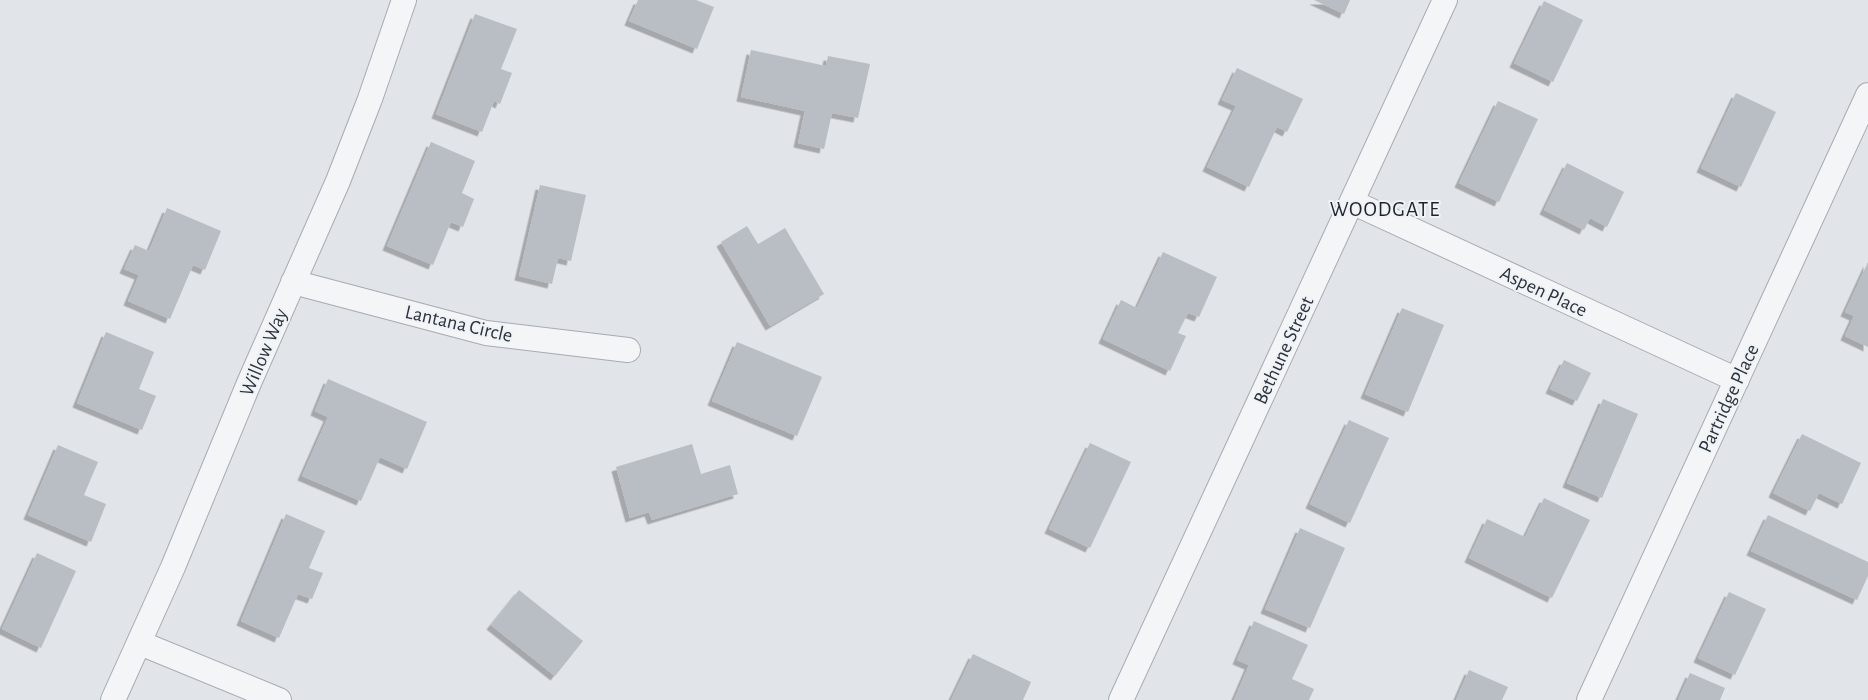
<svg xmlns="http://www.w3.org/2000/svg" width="1868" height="700" viewBox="0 0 1868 700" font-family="'Alegreya Sans',sans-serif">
  <defs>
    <filter id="shadow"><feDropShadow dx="-4.5" dy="4.5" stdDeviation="0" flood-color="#0004"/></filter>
  </defs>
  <rect width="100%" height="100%" fill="#e1e4e8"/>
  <!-- building -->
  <path fill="#b8bec4" filter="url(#shadow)" d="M638,0H696L714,7L697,49L629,21Z
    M1314,0H1350L1344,14Z
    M1544,1L1583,20L1553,82L1514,63Z
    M475,14L517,29L501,69L512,73L500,104L494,101L482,132L436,114Z
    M751,50L826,66L828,56L870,64L858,118L832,113L824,149L798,143L805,111L741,97Z
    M1237,68L1303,99L1287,132L1277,127L1249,187L1207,167L1236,106L1222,100Z
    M1736,93L1776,112L1741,187L1701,168Z
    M1498,101L1538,119L1499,202L1459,183Z
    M431,142L475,161L462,193L474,199L463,227L451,222L433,265L387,246Z
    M1567,163L1624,192L1607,227L1590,218L1584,230L1544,210Z
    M540,185L586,195L571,261L558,258L552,284L519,276Z
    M167,208L221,231L205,270L193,265L170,319L128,301L139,275L124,269L135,245L149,251Z
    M747,226L758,244L785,228L824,294L770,326L721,242Z
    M1163,252L1217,277L1199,317L1188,313L1178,333L1186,336L1170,371L1103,339L1121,300L1137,308Z
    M1868,262V347L1845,336L1854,316L1845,312Z
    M1402,308L1444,325L1408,412L1365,394Z
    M106,332L154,352L139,389L156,396L142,430L77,403Z
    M737,342L822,377L797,436L712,401Z
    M1564,360L1591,373L1577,401L1550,389Z
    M328,379L427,422L407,469L380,457L361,501L302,476L328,417L315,411Z
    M1603,399L1638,414L1602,498L1567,483Z
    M1349,420L1389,438L1350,523L1310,504Z
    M1802,434L1861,463L1842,504L1819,493L1810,511L1773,493Z
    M1090,443L1131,462L1090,548L1049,529Z
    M692,444L701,474L730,465L738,494L652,520L649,512L630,518L616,467Z
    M58,445L98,462L84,495L106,504L91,542L28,515Z
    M1544,498L1590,520L1552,598L1469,558L1487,519L1525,537Z
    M286,514L325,531L309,568L323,573L312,599L298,594L279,638L241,621Z
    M1768,515L1868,562V576L1857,600L1751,551Z
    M1300,528L1345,548L1310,628L1265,609Z
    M37,553L76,571L41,648L2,629Z
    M519,590L583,641L555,676L491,625Z
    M1729,592L1766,609L1735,675L1698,658Z
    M1254,621L1308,645L1292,679L1314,689L1309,700H1234L1249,665L1237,660Z
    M973,654L1031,682L1023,700H951Z
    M1469,670L1508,687L1502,700H1456Z
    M1690,673L1725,688L1720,700H1678Z"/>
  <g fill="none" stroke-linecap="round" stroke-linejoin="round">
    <!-- minor casing -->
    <g stroke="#a7abb2" stroke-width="26">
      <path id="minor" d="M1352,202L1737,380
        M293,282L486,333L628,350
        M140,643L279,700
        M113,700L173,567L249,383L338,181L370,99L404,0
        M1121,700L1445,0
        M1589,700L1868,95"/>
    </g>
    <!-- minor -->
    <use href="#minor" stroke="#f3f5f7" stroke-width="24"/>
  </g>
  <g text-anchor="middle" stroke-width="4" stroke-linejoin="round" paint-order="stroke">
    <!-- street labels -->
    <g font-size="20" fill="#2b333e" stroke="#f0f3f6">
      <text transform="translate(1544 291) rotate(25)" y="7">Aspen Place</text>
      <text transform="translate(459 323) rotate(13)" y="7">Lantana Circle</text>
      <text transform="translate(1283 350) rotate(-65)" y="7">Bethune Street</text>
      <text transform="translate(263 352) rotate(-67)" y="7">Willow Way</text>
      <text transform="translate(1728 398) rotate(-65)" y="7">Partridge Place</text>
    </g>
    <!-- neighbourhood labels -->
    <g font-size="21" letter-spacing="1" fill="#1d242f" stroke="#f0f3f6">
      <text x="1385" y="216">WOODGATE</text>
    </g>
  </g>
</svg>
